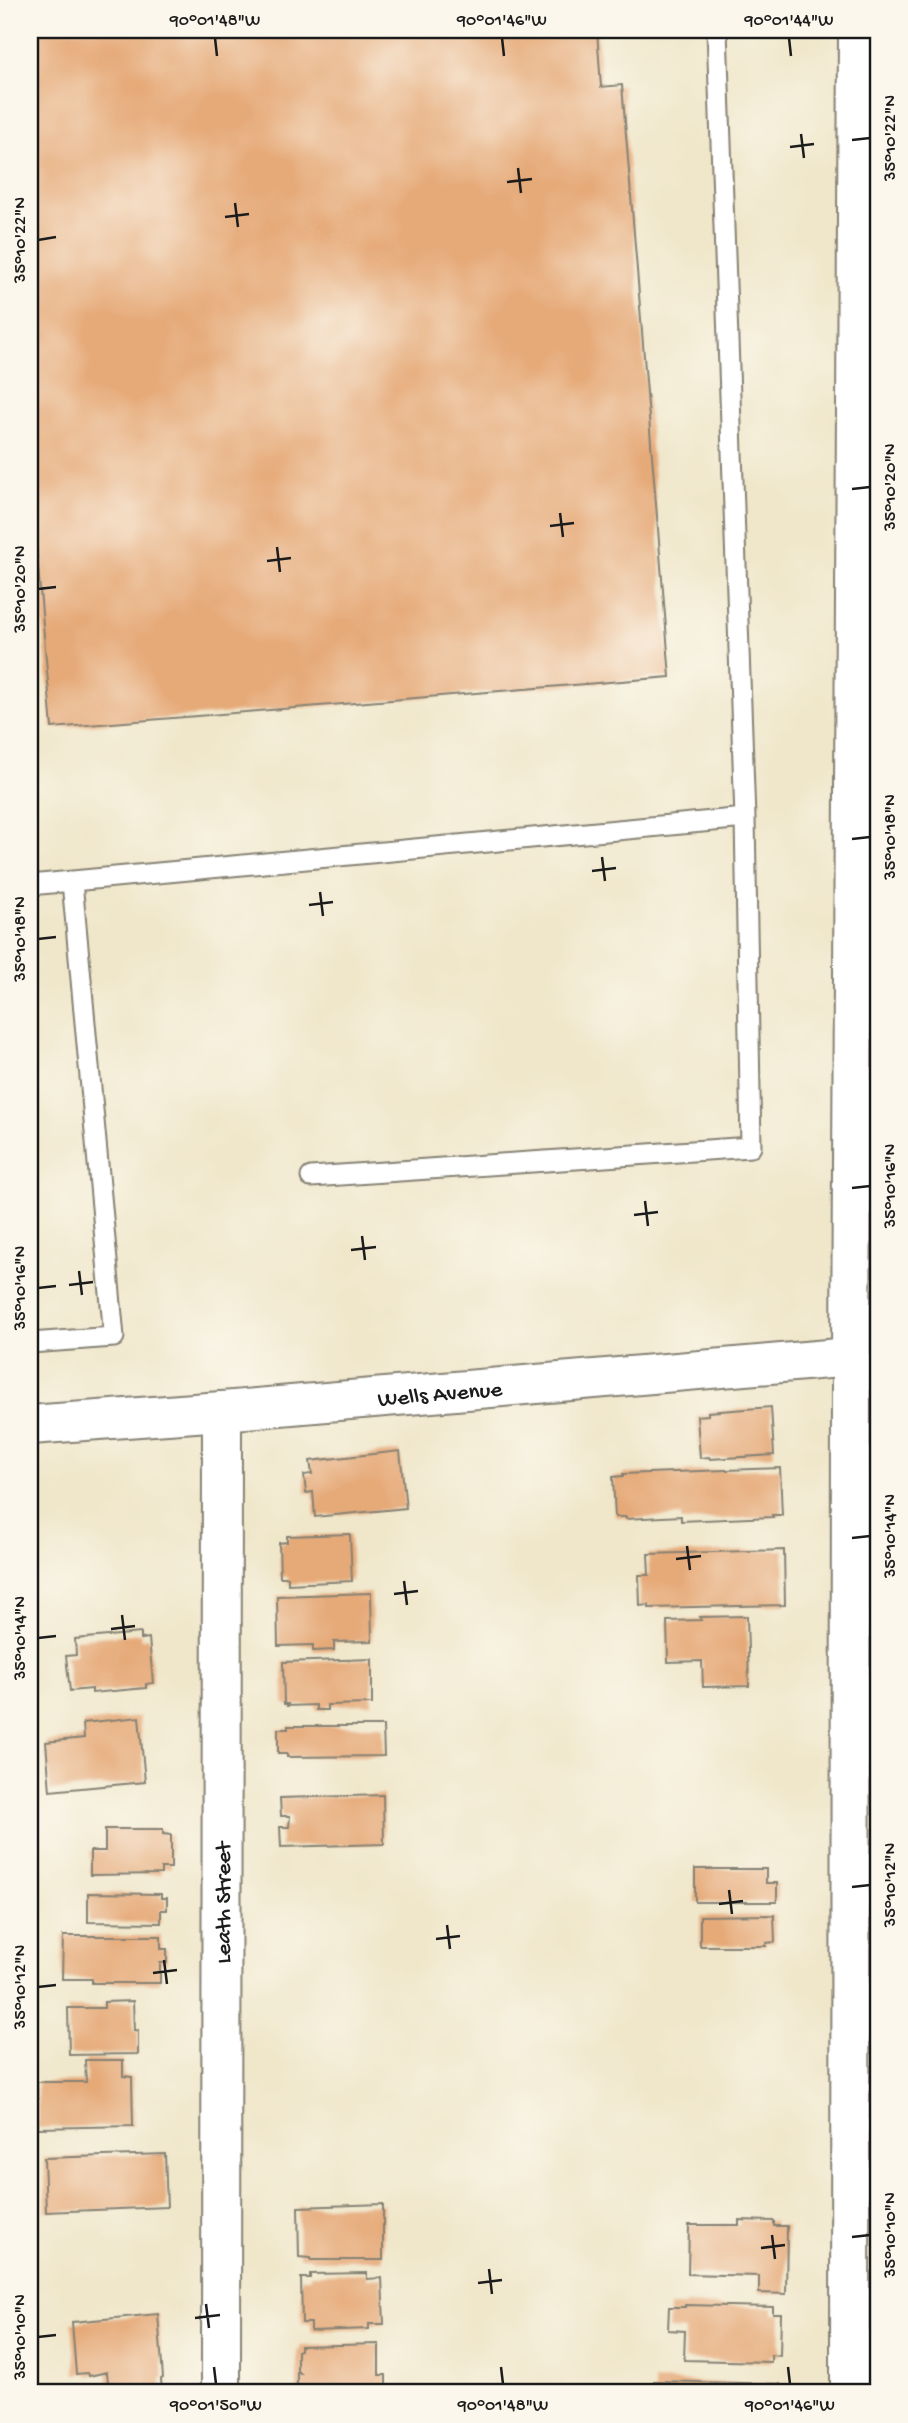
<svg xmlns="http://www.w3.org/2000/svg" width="908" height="2423" viewBox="0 0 908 2423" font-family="'Gochi Hand',sans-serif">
  <rect width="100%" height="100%" fill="#fbf7ec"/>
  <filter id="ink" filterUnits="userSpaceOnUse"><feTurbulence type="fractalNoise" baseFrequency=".0143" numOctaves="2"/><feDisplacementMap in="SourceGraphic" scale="14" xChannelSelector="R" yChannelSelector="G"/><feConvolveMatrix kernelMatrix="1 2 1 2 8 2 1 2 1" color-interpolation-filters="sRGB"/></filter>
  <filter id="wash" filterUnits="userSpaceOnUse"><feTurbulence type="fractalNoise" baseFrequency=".00686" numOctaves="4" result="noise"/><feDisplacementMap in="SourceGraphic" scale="28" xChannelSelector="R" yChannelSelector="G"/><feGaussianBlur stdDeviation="1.57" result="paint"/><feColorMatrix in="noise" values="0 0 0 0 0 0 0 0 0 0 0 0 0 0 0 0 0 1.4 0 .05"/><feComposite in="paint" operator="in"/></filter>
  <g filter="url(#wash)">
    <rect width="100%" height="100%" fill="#f0e7cb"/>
    <g id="blocks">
      <!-- building -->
      <path fill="#e6aa79" d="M30,30H597L601,87L622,85L670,677L52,728L30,475Z
        M30,1088H32L36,1143H30Z
        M771,1407L774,1455L710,1459L709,1457L700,1458L697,1416L708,1415V1412Z
        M400,1451L406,1508L315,1517L313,1492L306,1493L304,1475L312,1474L310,1461Z
        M780,1468L782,1515H772L773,1517L681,1521V1516L626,1519V1517H615L613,1477L623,1476V1474Z
        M350,1534L352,1581L288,1584V1577H280L279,1543L287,1542V1536Z
        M784,1550L785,1605L649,1608V1605L640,1606L639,1575H649L648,1554Z
        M371,1593L372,1641L334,1642V1650L313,1651V1645L278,1646L277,1596Z
        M747,1616L749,1686L703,1687L702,1661L668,1662L667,1621L701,1620L700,1617Z
        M141,1633V1639L149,1638L153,1683L146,1684V1688L92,1693V1689L70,1691L66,1656L76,1655L75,1639Z
        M372,1659V1704L327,1705V1710H316V1705L287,1706L288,1704H284L283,1662Z
        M139,1717L145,1782L50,1791L46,1742L84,1738L83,1723Z
        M288,1726H383L384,1756L287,1757V1754H278V1729H288Z
        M383,1795L384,1844L281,1847L280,1827H289L290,1816H281L280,1798Z
        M105,1829H163V1834L171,1835V1868H161V1874L90,1875V1851H105Z
        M695,1869H766V1883H777V1902H695Z
        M88,1893L161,1894V1898H167V1910H161V1923L88,1922Z
        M774,1915L775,1942L766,1943V1946H700V1916Z
        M63,1936H161V1949H167V1963H160V1983H92V1979H62Z
        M133,2001L134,2031L138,2030V2054L69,2055L68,2008H104V2002Z
        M85,2060H123V2076L132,2077L133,2126L38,2128L37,2082H86Z
        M165,2154L167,2207L46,2212L44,2158Z
        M383,2204V2260H311V2258L299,2257L298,2207Z
        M739,2220L774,2221V2226H787L786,2294L759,2293V2276L688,2274L689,2225H739Z
        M367,2273V2279L382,2278L384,2324H369V2329L311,2331V2323H302L301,2278H310V2274Z
        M685,2305L773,2307V2314H781L780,2356L771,2355V2362L684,2360L685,2331L668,2330L669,2307H685Z
        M158,2314L163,2378L161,2379L162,2393H109L107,2372L89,2376L88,2373L76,2374L72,2322Z
        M379,2344V2375H386V2393H297V2373H300L297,2371V2351L300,2350V2346Z
        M654,2381L780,2384V2393H654Z"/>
    </g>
  </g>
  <g filter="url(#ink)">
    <use href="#blocks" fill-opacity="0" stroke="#868274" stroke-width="2"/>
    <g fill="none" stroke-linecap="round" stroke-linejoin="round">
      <!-- lane casing -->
      <g stroke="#868274" stroke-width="23">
        <path id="lane" d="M30,885L745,818L717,30
          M311,1177L751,1147L745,818
          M30,1343L114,1337L72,882"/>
      </g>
      <!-- street casing -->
      <g stroke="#868274" stroke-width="42">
        <g id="street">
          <path id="s1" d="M30,1425L222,1411L851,1357"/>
          <path id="s2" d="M221,2393L222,1411"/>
          <path d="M850,2393L851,1357L858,30"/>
        </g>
      </g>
      <!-- lane -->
      <use href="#lane" stroke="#fff" stroke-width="19"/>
      <!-- street -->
      <use href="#street" stroke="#fff" stroke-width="38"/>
    </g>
  </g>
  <!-- ticks -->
  <path fill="none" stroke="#1c1c1c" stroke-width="2.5" d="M215,38L217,56M502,38L504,56M789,38L791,56M801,134L804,158M852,140L870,138M790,147L814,144M518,168L521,193M507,182L532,179M235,203L238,227M225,217L249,214M38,240L56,237M852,489L870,487M560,513L563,537M550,526L574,523M277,547L280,572M267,561L291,558M38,589L56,587M852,839L870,837M602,857L605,881M592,871L616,868M320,892L323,916M309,905L333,902M38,939L56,937M852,1188L870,1186M645,1201L648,1226M634,1215L658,1212M362,1236L365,1260M351,1250L376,1247M79,1271L82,1295M69,1285L93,1282M38,1288L56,1286M852,1538L870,1536M687,1546L690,1570M676,1559L701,1556M404,1581L407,1605M394,1594L418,1591M122,1615L125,1640M111,1629L135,1626M38,1638L56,1636M852,1887L870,1885M729,1890L732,1914M719,1904L743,1901M447,1925L450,1949M436,1939L460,1936M164,1960L167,1984M153,1973L177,1970M38,1987L56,1985M772,2235L775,2259M852,2237L870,2235M761,2248L785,2245M489,2269L492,2294M478,2283L502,2280M206,2304L209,2328M195,2318L220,2315M38,2337L56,2335M214,2367L216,2384M501,2367L503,2384M788,2367L790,2384"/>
  <g text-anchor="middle" stroke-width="6" stroke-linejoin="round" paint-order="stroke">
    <!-- street labels -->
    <g font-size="23" fill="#1c1c1c" stroke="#fbf7ec">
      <text dy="8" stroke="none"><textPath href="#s1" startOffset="411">Wells Avenue</textPath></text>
      <text dy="8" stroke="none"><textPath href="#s2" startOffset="490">Leath Street</textPath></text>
    </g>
  </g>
  <!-- margin -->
  <rect width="908" height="2423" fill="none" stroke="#fbf7ec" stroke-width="77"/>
  <rect x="38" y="38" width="832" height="2346" fill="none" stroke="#1c1c1c" stroke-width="2.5"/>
  <g font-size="18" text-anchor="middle" fill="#1c1c1c">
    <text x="215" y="25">90°01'48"W</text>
    <text x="502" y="25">90°01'46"W</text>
    <text x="789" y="25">90°01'44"W</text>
    <text transform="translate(889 138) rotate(-90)" y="6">35°10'22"N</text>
    <text transform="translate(19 240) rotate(-90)" y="6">35°10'22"N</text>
    <text transform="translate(889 487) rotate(-90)" y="6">35°10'20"N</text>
    <text transform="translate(19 589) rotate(-90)" y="6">35°10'20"N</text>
    <text transform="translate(889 837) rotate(-90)" y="6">35°10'18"N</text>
    <text transform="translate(19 939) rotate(-90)" y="6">35°10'18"N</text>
    <text transform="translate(889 1186) rotate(-90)" y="6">35°10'16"N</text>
    <text transform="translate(19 1288) rotate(-90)" y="6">35°10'16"N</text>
    <text transform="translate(889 1536) rotate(-90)" y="6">35°10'14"N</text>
    <text transform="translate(19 1638) rotate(-90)" y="6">35°10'14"N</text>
    <text transform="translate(889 1885) rotate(-90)" y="6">35°10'12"N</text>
    <text transform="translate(19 1987) rotate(-90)" y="6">35°10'12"N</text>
    <text transform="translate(889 2235) rotate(-90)" y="6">35°10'10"N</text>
    <text transform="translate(19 2337) rotate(-90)" y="6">35°10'10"N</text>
    <text x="216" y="2410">90°01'50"W</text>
    <text x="503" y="2410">90°01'48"W</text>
    <text x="790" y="2410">90°01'46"W</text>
  </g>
</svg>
